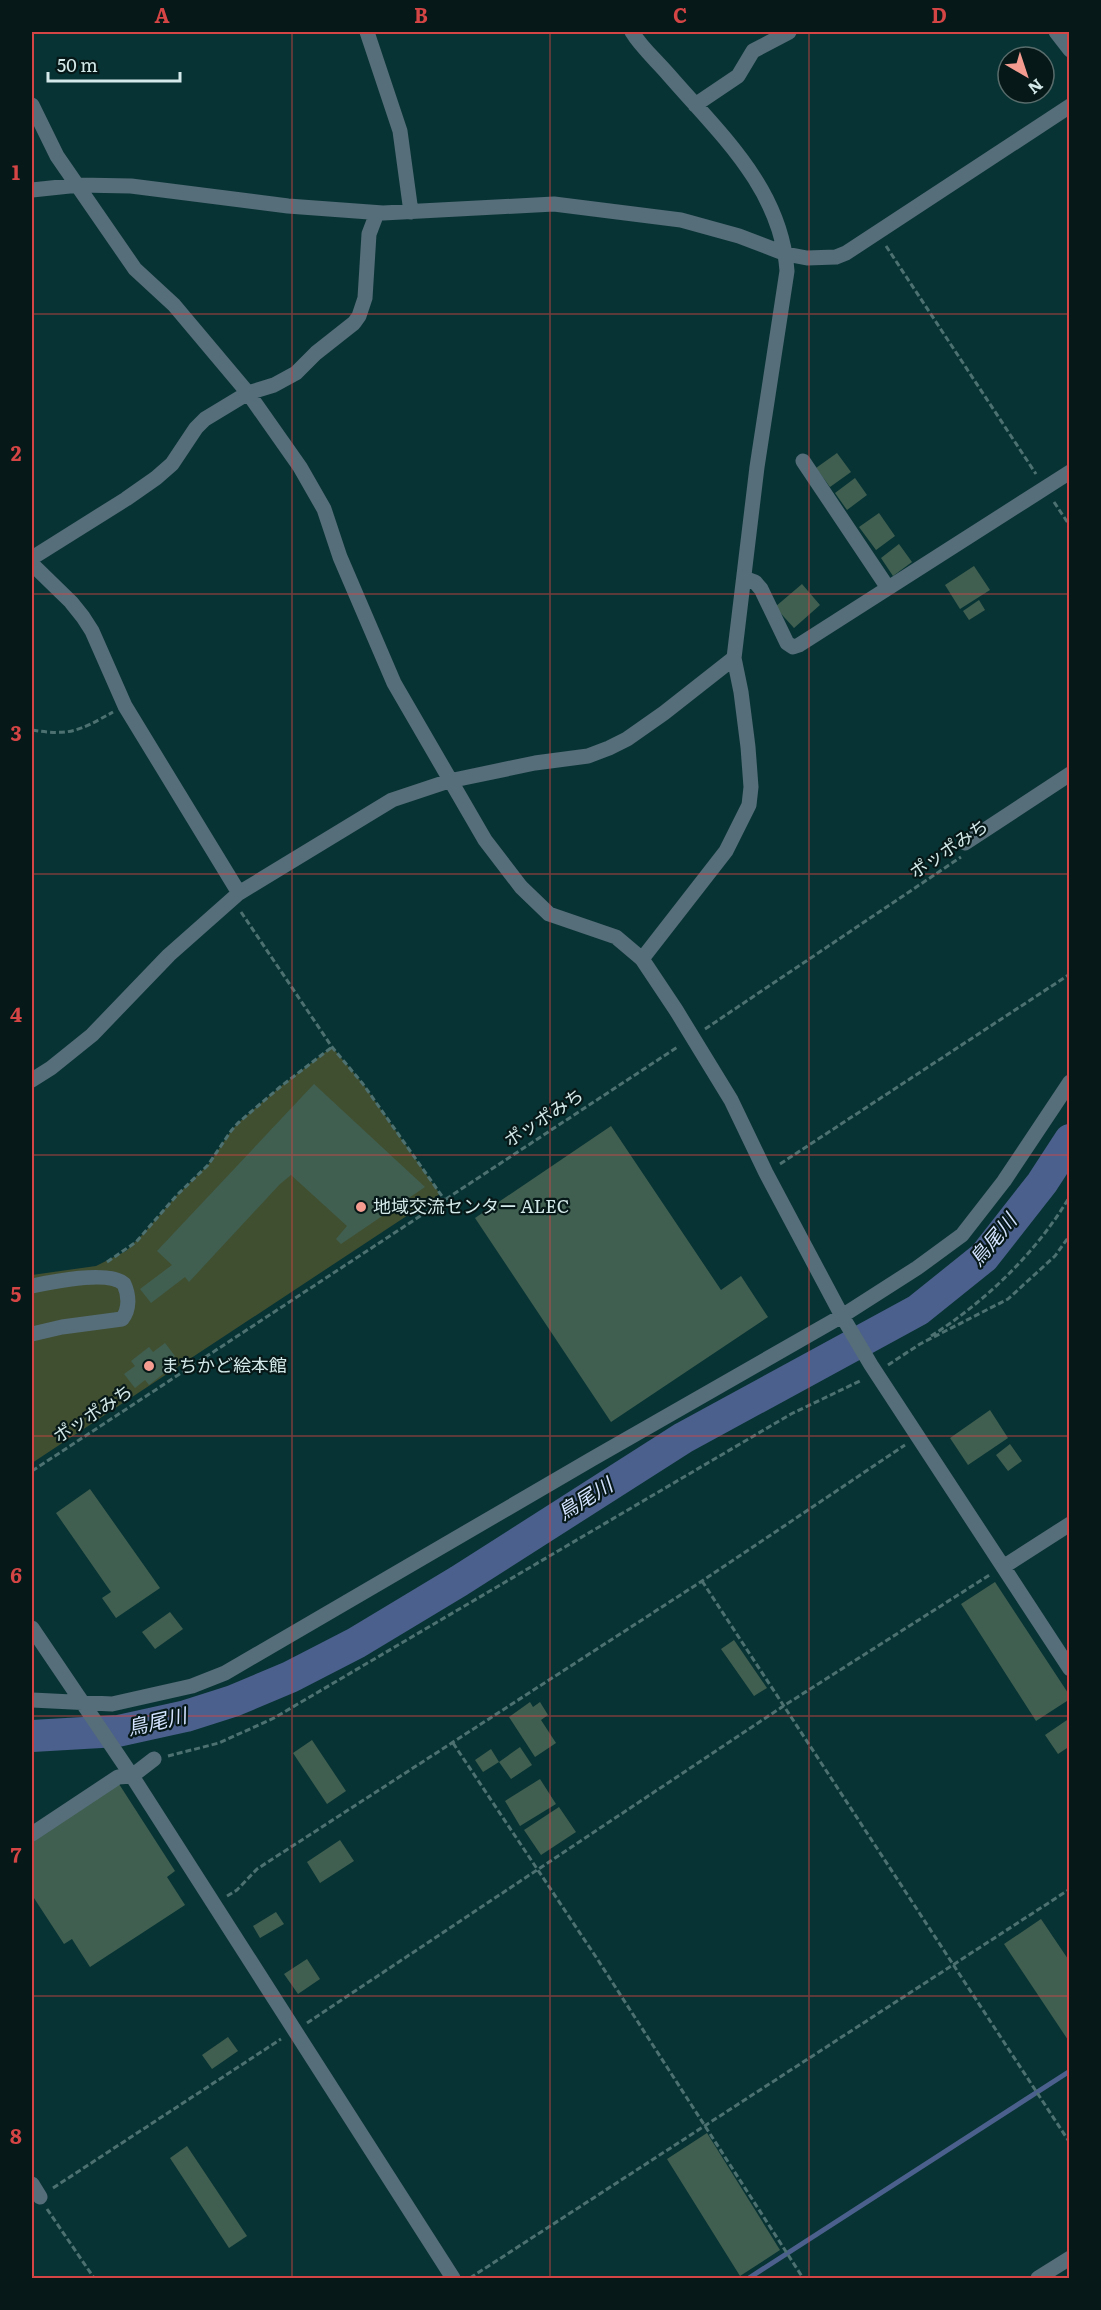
<svg xmlns="http://www.w3.org/2000/svg" width="1101" height="2310" viewBox="0 0 1101 2310" font-family="Literata,'Noto Sans JP',serif">
  <rect width="100%" height="100%" fill="#083334"/>
  <!-- green -->
  <path fill="#414f31" d="M332,1047L363,1084L440,1194L32,1463V1275L96,1266L126,1251L144,1233L177,1195L208,1165L231,1131L238,1123L280,1087Z"/>
  <g fill="none" stroke-linecap="round" stroke-linejoin="round">
    <!-- stream -->
    <path stroke="#4b608c" stroke-width="5" d="M749,2278L1070,2071"/>
    <!-- river -->
    <path stroke="#4b608c" stroke-width="32" d="M32,1736L118,1731L186,1716L233,1701L290,1677L356,1643L459,1581L683,1438L918,1310L984,1257L1042,1183L1070,1140"/>
  </g>
  <!-- building -->
  <path fill="#405f50" d="M837,453L851,472L830,487L816,468Z
    M855,478L867,495L847,510L835,493Z
    M879,513L895,536L876,550L859,527Z
    M899,544L912,562L893,576L881,558Z
    M974,566L990,590L960,609L945,585Z
    M802,584L820,605L794,628L775,607Z
    M979,600L985,610L969,620L963,611Z
    M314,1084L425,1187L341,1244L336,1239L347,1226L291,1175L280,1184L189,1282L185,1277L151,1303L140,1289L172,1265L157,1251Z
    M611,1126L721,1290L741,1276L768,1317L611,1422L475,1218Z
    M165,1343L175,1356L163,1365L167,1371L149,1385L145,1380L135,1388L124,1374L135,1366L131,1361L149,1347L153,1352Z
    M990,1410L1008,1438L968,1465L950,1438Z
    M1010,1444L1022,1461L1008,1471L996,1455Z
    M90,1489L160,1588L116,1618L102,1598L111,1592L56,1513Z
    M995,1582L1070,1696V1699L1036,1721L961,1604Z
    M170,1612L183,1629L155,1649L142,1632Z
    M734,1640L767,1688L754,1696L721,1649Z
    M530,1702L533,1707L540,1702L548,1715L541,1720L556,1743L535,1757L509,1717Z
    M1070,1718V1746L1058,1754L1045,1735Z
    M312,1740L346,1791L327,1804L293,1753Z
    M520,1747L532,1765L511,1779L499,1762L483,1772L475,1760L491,1749L499,1762Z
    M540,1779L556,1804L520,1826L505,1801Z
    M119,1784L175,1871L167,1877L185,1905L90,1967L72,1939L64,1944L32,1895V1841Z
    M559,1807L576,1832L541,1855L524,1830Z
    M340,1840L354,1861L320,1883L307,1862Z
    M276,1912L284,1924L260,1938L253,1926Z
    M1041,1919L1070,1962V2043L1004,1944Z
    M307,1959L320,1979L298,1994L284,1974Z
    M228,2037L238,2051L212,2069L202,2055Z
    M707,2133L780,2250L740,2276L667,2159Z
    M187,2146L247,2236L229,2248L170,2158Z"/>
  <g fill="none" stroke-linecap="round" stroke-linejoin="round">
    <!-- path -->
    <path stroke="#4d7171" stroke-width="3" stroke-dasharray="6 3" stroke-linecap="butt" d="M886,246L1036,474
      M1054,502L1070,526
      M32,730C70,736 79,731 113,712
      M241,912L332,1047L363,1084L444,1199
      M705,1029L961,857
      M780,1164L1070,974
      M107,1262L136,1242L177,1195L208,1165L231,1131L238,1123L280,1087L332,1047
      M931,1336C985,1302 1037,1252 1070,1196
      M888,1365L920,1344L1008,1299L1055,1256L1070,1235
      M32,1471L679,1046
      M702,1581L1070,2143
      M453,1743L596,1957L803,2278
      M168,1756L219,1743L274,1718L791,1414L862,1380
      M227,1896L237,1890L257,1869L702,1581L905,1445
      M307,2023L785,1705L991,1574
      M53,2188L281,2039
      M47,2209L94,2278
      M470,2278L1070,1889"/>
    <!-- minor -->
    <path stroke="#566e7a" stroke-width="15" d="M367,32L400,131L411,212
      M632,32C641,47 656,60 668,74C720,134 781,188 787,271L757,467L734,658L741,692L748,747L751,787L749,805L726,851L642,959
      M1056,32L1070,50
      M32,105L57,156L135,269L174,305L248,393L300,467L324,509L340,557L394,683L485,840L521,887L549,914L616,937L642,959L676,1010L731,1100L766,1173L842,1316L871,1365L1070,1669
      M695,105L738,76L753,51L789,32
      M32,190L79,185L131,186L288,206L383,213L554,204L681,220L739,236L786,254L807,258L836,257L846,253L1070,106
      M803,461L888,588
      M32,558L126,499L156,478L172,464L196,428L205,419L248,393L274,385L296,373L316,353L354,323L359,316L365,298L369,234L377,213
      M32,564L71,602L83,617L92,631L125,706L239,893
      M744,578L755,582L761,589L787,643L793,647L799,645L1070,472
      M965,843L1070,774
      M32,1080L51,1068L92,1035L169,955L239,893L392,800L449,781L535,763L588,756L609,748L627,739L664,713L734,658
      M32,1286C51,1282 109,1270 124,1284C129,1295 130,1309 122,1319L62,1327L32,1334
      M1003,1567L1070,1524
      M32,1628L132,1776L453,2278
      M32,1700L112,1704L192,1686L225,1673L592,1459L842,1316L917,1268L962,1235L1004,1181L1070,1082
      M32,1834L118,1777L132,1776L154,1759
      M32,2184L40,2197
      M1038,2278L1070,2258"/>
  </g>
  <!-- grid -->
  <path fill="none" stroke="#d64545" stroke-width="1.5" stroke-opacity="0.55" d="M292,32V2278M550,32V2278M809,32V2278M32,314H1070M32,594H1070M32,874H1070M32,1155H1070M32,1436H1070M32,1716H1070M32,1996H1070"/>
  <!-- markers -->
  <g fill="#f59c91" stroke="#071818" stroke-width="2">
    <circle cx="361" cy="1207" r="6"/>
    <circle cx="149" cy="1366" r="6"/>
  </g>
  <g text-anchor="middle" stroke-width="4.5" stroke-linejoin="round" paint-order="stroke">
    <!-- street labels -->
    <g font-size="18" fill="#d4e9e9" stroke="#071818">
      <text transform="translate(949 849) rotate(-34)" y="6">ポッポみち</text>
      <text transform="translate(544 1118) rotate(-33)" y="6">ポッポみち</text>
      <text transform="translate(93 1414) rotate(-33)" y="6">ポッポみち</text>
    </g>
    <!-- poi labels -->
    <g font-size="18" fill="#d4e9e9" stroke="#071818" text-anchor="start">
      <text x="373" y="1213">地域交流センター ALEC</text>
      <text x="161" y="1372">まちかど絵本館</text>
    </g>
    <!-- water labels -->
    <g font-size="20" font-style="italic" fill="#d4e3ff" stroke="#071818">
      <text transform="translate(993 1240) rotate(-50)" y="7">鳥尾川</text>
      <text transform="translate(585 1499) rotate(-32)" y="7">鳥尾川</text>
      <text transform="translate(157 1722) rotate(-13)" y="7">鳥尾川</text>
    </g>
  </g>
  <!-- border -->
  <rect width="1101" height="2310" fill="none" stroke="#071818" stroke-width="66"/>
  <!-- north arrow -->
  <g transform="translate(1026 75) rotate(141)"><circle r="28" fill="#071818" stroke="#596c6c" stroke-width="1.5"/>
  <path d="M0-4.5L10 22L0 15L-10 22Z" fill="#f59c91"/>
  <text y="-9" font-size="16" font-weight="bold" text-anchor="middle" fill="#d4e9e9">N</text>
  </g>
  <!-- scale -->
  <path d="M48 72v9h132v-9" fill="none" stroke="#d4e9e9" stroke-width="3"/>
  <text x="57" y="72" font-size="18" fill="#d4e9e9" stroke="#071818" stroke-width="4.5" paint-order="stroke">50 m</text>
  <rect x="33" y="33" width="1035" height="2244" fill="none" stroke="#d64545" stroke-width="2"/>
  <g font-size="20" text-anchor="middle" font-weight="bold" fill="#d64545">
    <text x="162" y="23">A</text>
    <text x="421" y="23">B</text>
    <text x="680" y="23">C</text>
    <text x="939" y="23">D</text>
    <text x="16" y="180">1</text>
    <text x="16" y="461">2</text>
    <text x="16" y="741">3</text>
    <text x="16" y="1022">4</text>
    <text x="16" y="1302">5</text>
    <text x="16" y="1583">6</text>
    <text x="16" y="1863">7</text>
    <text x="16" y="2144">8</text>
  </g>
</svg>
